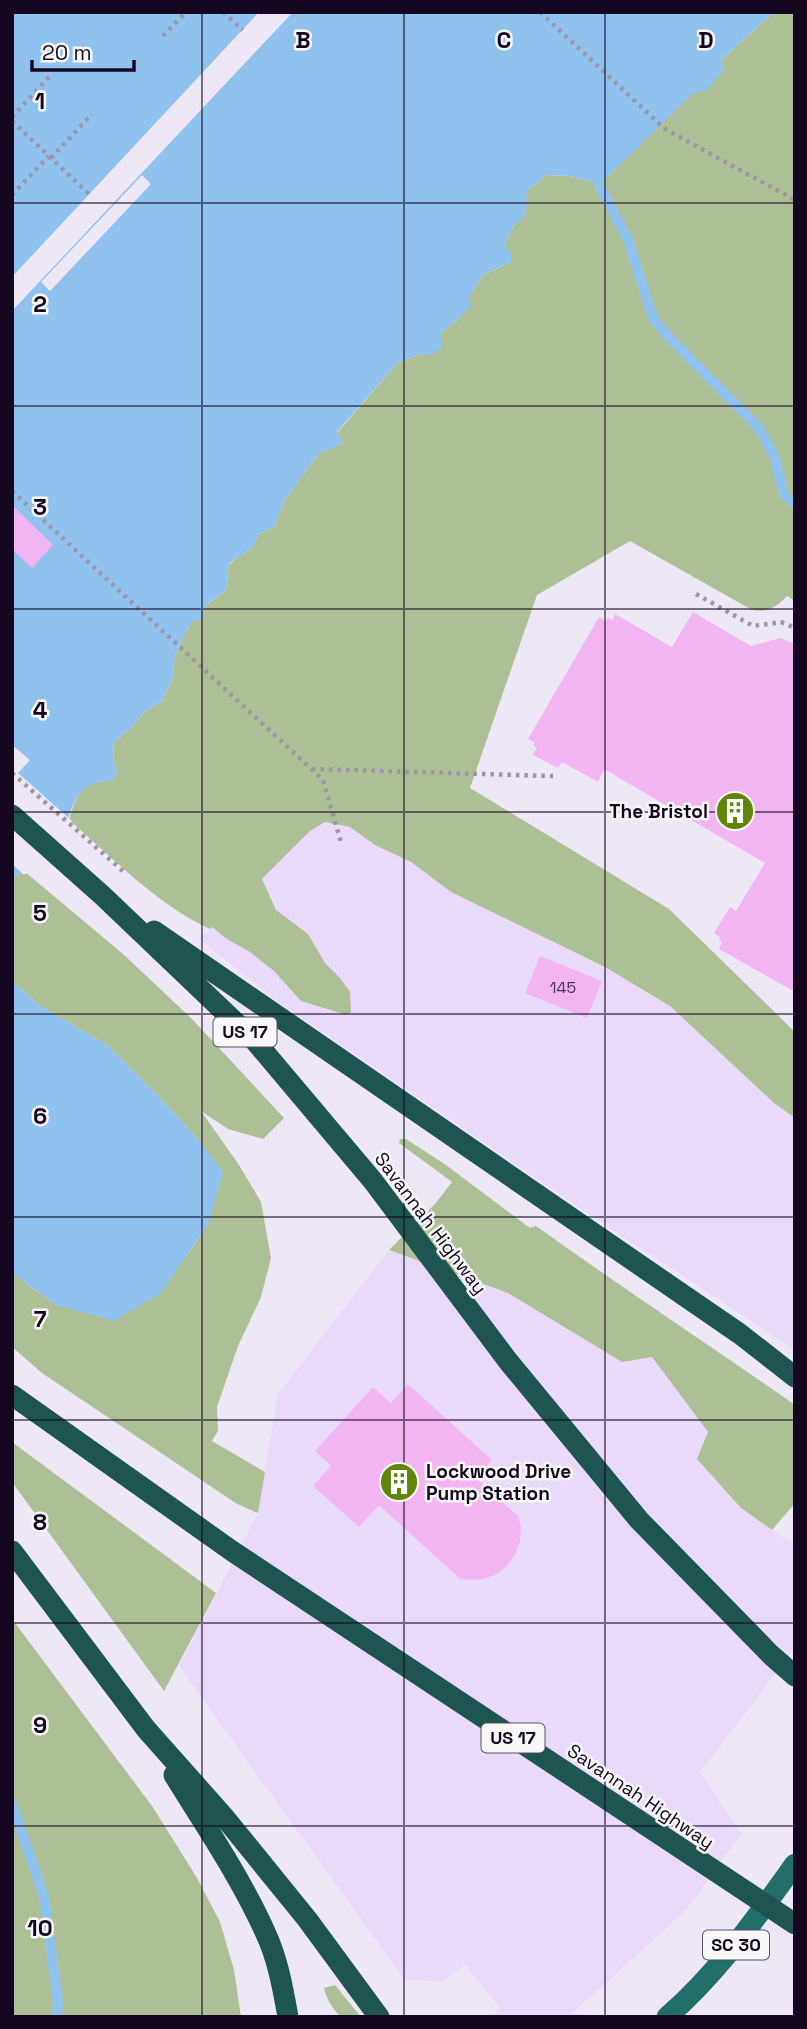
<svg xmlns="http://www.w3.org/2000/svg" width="807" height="2029" viewBox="0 0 807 2029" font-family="'Space Grotesk',sans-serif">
  <rect width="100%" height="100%" fill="#eee7f6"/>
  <!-- built -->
  <path fill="#e9dafa" d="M325,822L350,827L375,845L411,862L451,892L605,967L670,1006L774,1103L795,1118V1350L590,1215L350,1051L284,1006L199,939L285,857L310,831Z
    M389,1250L508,1293L622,1362L652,1357L708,1432L741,1508L795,1546V1648L700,1772L741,1834L686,1910L568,2017H492L500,2007L465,1965L442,1981L405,1980L179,1666L258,1513L278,1394Z"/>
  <!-- green -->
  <path fill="#adc095" d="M774,12H795V601L787,596C777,607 767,613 752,610L630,541L537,595L470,788L669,909L795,1032V1118L774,1103L670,1006L605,967L451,892L411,862L375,845L350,827L325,822L310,831L262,879L276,910L308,934L325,963L340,978L350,992L351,1012L347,1015L301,1001L274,971L250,952L227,939L212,927L210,929C156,904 113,858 69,820C77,794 81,780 112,781L117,773L113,759L114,742L133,726L143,713L162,701L173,677L175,656L186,631L204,607L226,590L229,565L238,557L250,550L259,534L275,526L284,501L318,454L343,443L337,433L397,363L421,354L441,332L460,318L469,297L483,275L511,262L504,246L514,225L524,216L527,202L526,192L546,175L570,176L600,184L694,92L721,60Z
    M24,871L123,954L192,1019L284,1118L263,1139L228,1129L201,1111L239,1165L261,1202L271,1258L261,1297L238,1346L217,1407L218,1431L212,1441L265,1472L258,1513L237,1504L42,1373L12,1347V1273L56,1305L187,1255L209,1223L197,1138L163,1101L107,1045L40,1006L12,981V879Z
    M400,1139H406L446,1165L530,1228L536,1226C621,1287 709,1345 795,1405V1503L772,1530L741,1508L697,1459L708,1432L652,1357L622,1362L508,1293L389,1250L435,1204L452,1182L399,1143Z
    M12,1442L216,1593L164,1691L12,1482Z
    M12,1619L152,1806L197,1878L220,1922L234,1970L241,2017H12Z
    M335,1985L361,2017H341C332,2008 327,2000 324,1988Z"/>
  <!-- water -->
  <path fill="#90c2f0" d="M12,12H774L722,59L723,71L707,90L694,93L600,184L570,176L546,175L526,192L527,202L524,217L514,225L504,246L511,252V262L483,275L469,297L471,305L460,318L441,332V348L431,355L421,354L397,363L337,432L343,443L318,454L284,501L275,526L259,534L250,550L238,557L229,564L226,590L205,606L203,618L193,622L186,631L175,656L173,677L162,701L143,713L133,726L114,742L113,759L117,773L112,781C68,780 75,816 56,846C49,857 24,871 12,879Z
    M12,981L40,1006L107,1045L163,1101L197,1138L223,1172L209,1223L161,1293L114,1321L56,1305L12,1273Z"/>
  <!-- pier -->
  <path fill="#eee7f6" d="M259,12H293L12,311V277Z
    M142,175L151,184L50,291L41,282Z
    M12,745L30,760L18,773L72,821L58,850L24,875L12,864Z"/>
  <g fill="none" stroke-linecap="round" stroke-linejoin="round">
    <!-- stream -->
    <path stroke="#90c2f0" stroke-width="10" d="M593,173L628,240L653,318L666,334L758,427L774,455L784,495L795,503
      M12,1804L44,1897L58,2001L57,2017"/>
  </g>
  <!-- building -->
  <path fill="#f3b5f1" d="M12,505L53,545L32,568L12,549Z
    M693,612L751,646L781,638L795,644V992L719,949L722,942L719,940L720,937L714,933L730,907L736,911L765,863L604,769L598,782L562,762L558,768L533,755L537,748L533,745L535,743L528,739L599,617L606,621L608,617L612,620L615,614L672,647Z
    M540,956L602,981L587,1018L525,993Z
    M408,1384L492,1460L476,1478L518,1516L521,1527L520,1541L515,1555L506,1567L495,1575L483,1579L469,1580L459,1578L379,1505L359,1527L313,1486L331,1466L315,1451L373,1387L391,1403Z"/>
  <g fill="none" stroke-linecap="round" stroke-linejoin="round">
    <!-- path -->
    <path stroke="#9d94a6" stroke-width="4.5" stroke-dasharray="3.5 5" stroke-linecap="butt" d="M223,12L243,30
      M540,12L665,129L795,200
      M163,36L186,12
      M12,117L50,76
      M12,121L89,194
      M51,158L92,114
      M12,195L49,156
      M12,491L323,780L342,846
      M696,594L753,626L781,622L795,628
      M312,769L553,776
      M12,773L124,872"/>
    <!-- primary -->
    <path stroke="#226e68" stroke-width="21" d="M667,2017C718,1973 756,1918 795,1864"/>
    <!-- highway -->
    <path stroke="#1f5551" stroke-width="21" d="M12,815L103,896L255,1041L373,1181L508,1361L639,1520L771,1655L795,1676
      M154,931L740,1334L795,1377
      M12,1395L232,1551L795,1924
      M12,1551L146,1729L225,1818L307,1919L379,2017
      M174,1775C206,1827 241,1878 266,1934C278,1960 283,1989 288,2017"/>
  </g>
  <!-- grid -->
  <path fill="none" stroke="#14071f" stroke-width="2" stroke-opacity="0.55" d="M202,12V2017M404,12V2017M605,12V2017M12,203H795M12,406H795M12,609H795M12,812H795M12,1014H795M12,1217H795M12,1420H795M12,1623H795M12,1826H795"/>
  <!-- icons -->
  <defs>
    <g id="building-disc" transform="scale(2.0125)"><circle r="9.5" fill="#5f860a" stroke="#f8f8f8"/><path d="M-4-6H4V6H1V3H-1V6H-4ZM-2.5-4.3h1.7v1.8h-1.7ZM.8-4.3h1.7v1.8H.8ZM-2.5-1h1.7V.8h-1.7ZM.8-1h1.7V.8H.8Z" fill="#fff"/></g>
  </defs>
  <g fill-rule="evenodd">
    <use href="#building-disc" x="735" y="811"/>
    <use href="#building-disc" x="399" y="1482"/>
  </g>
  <g text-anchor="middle" stroke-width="5" stroke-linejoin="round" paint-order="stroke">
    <!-- number labels -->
    <g font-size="16" fill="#4c3254">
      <text x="563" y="993">145</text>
    </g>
    <!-- shield labels -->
    <g fill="#f8f8f8" stroke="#584f60" stroke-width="2">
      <rect x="213.5" y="1017.5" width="63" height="29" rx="5"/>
      <rect x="481.5" y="1723.5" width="63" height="29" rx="5"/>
      <rect x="703" y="1930.5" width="66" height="29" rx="5"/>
    </g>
    <g font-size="18" font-weight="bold" fill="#14071f">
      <text x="245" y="1038">US 17</text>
      <text x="513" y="1744">US 17</text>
      <text x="736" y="1951">SC 30</text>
    </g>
    <!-- poi labels -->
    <g font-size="19" font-weight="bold" fill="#14071f" stroke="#f8f8f8" text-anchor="end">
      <text x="708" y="818">The Bristol</text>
      <text x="426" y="1478" text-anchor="start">Lockwood Drive<tspan x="426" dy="22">Pump Station</tspan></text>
    </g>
    <!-- street labels -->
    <g font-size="19" fill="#14071f" stroke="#f8f8f8">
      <text transform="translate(431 1223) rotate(53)" y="7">Savannah Highway</text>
      <text transform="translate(641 1796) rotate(34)" y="7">Savannah Highway</text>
    </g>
  </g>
  <g font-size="23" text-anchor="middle" font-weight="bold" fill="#14071f" stroke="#f8f8f8" stroke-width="5" stroke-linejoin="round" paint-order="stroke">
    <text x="303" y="48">B</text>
    <text x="504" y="48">C</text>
    <text x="706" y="48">D</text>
    <text x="40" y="109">1</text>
    <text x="40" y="312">2</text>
    <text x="40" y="515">3</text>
    <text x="40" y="718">4</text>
    <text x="40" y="921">5</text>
    <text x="40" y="1124">6</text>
    <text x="40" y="1327">7</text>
    <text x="40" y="1530">8</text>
    <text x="40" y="1733">9</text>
    <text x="40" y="1936">10</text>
  </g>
  <!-- border -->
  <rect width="807" height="2029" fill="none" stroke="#14071f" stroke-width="28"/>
  <!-- scale -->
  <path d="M32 60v10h102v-10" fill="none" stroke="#14071f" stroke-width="3.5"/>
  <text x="42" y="60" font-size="21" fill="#14071f" stroke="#f8f8f8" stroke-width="5" paint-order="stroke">20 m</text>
</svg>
